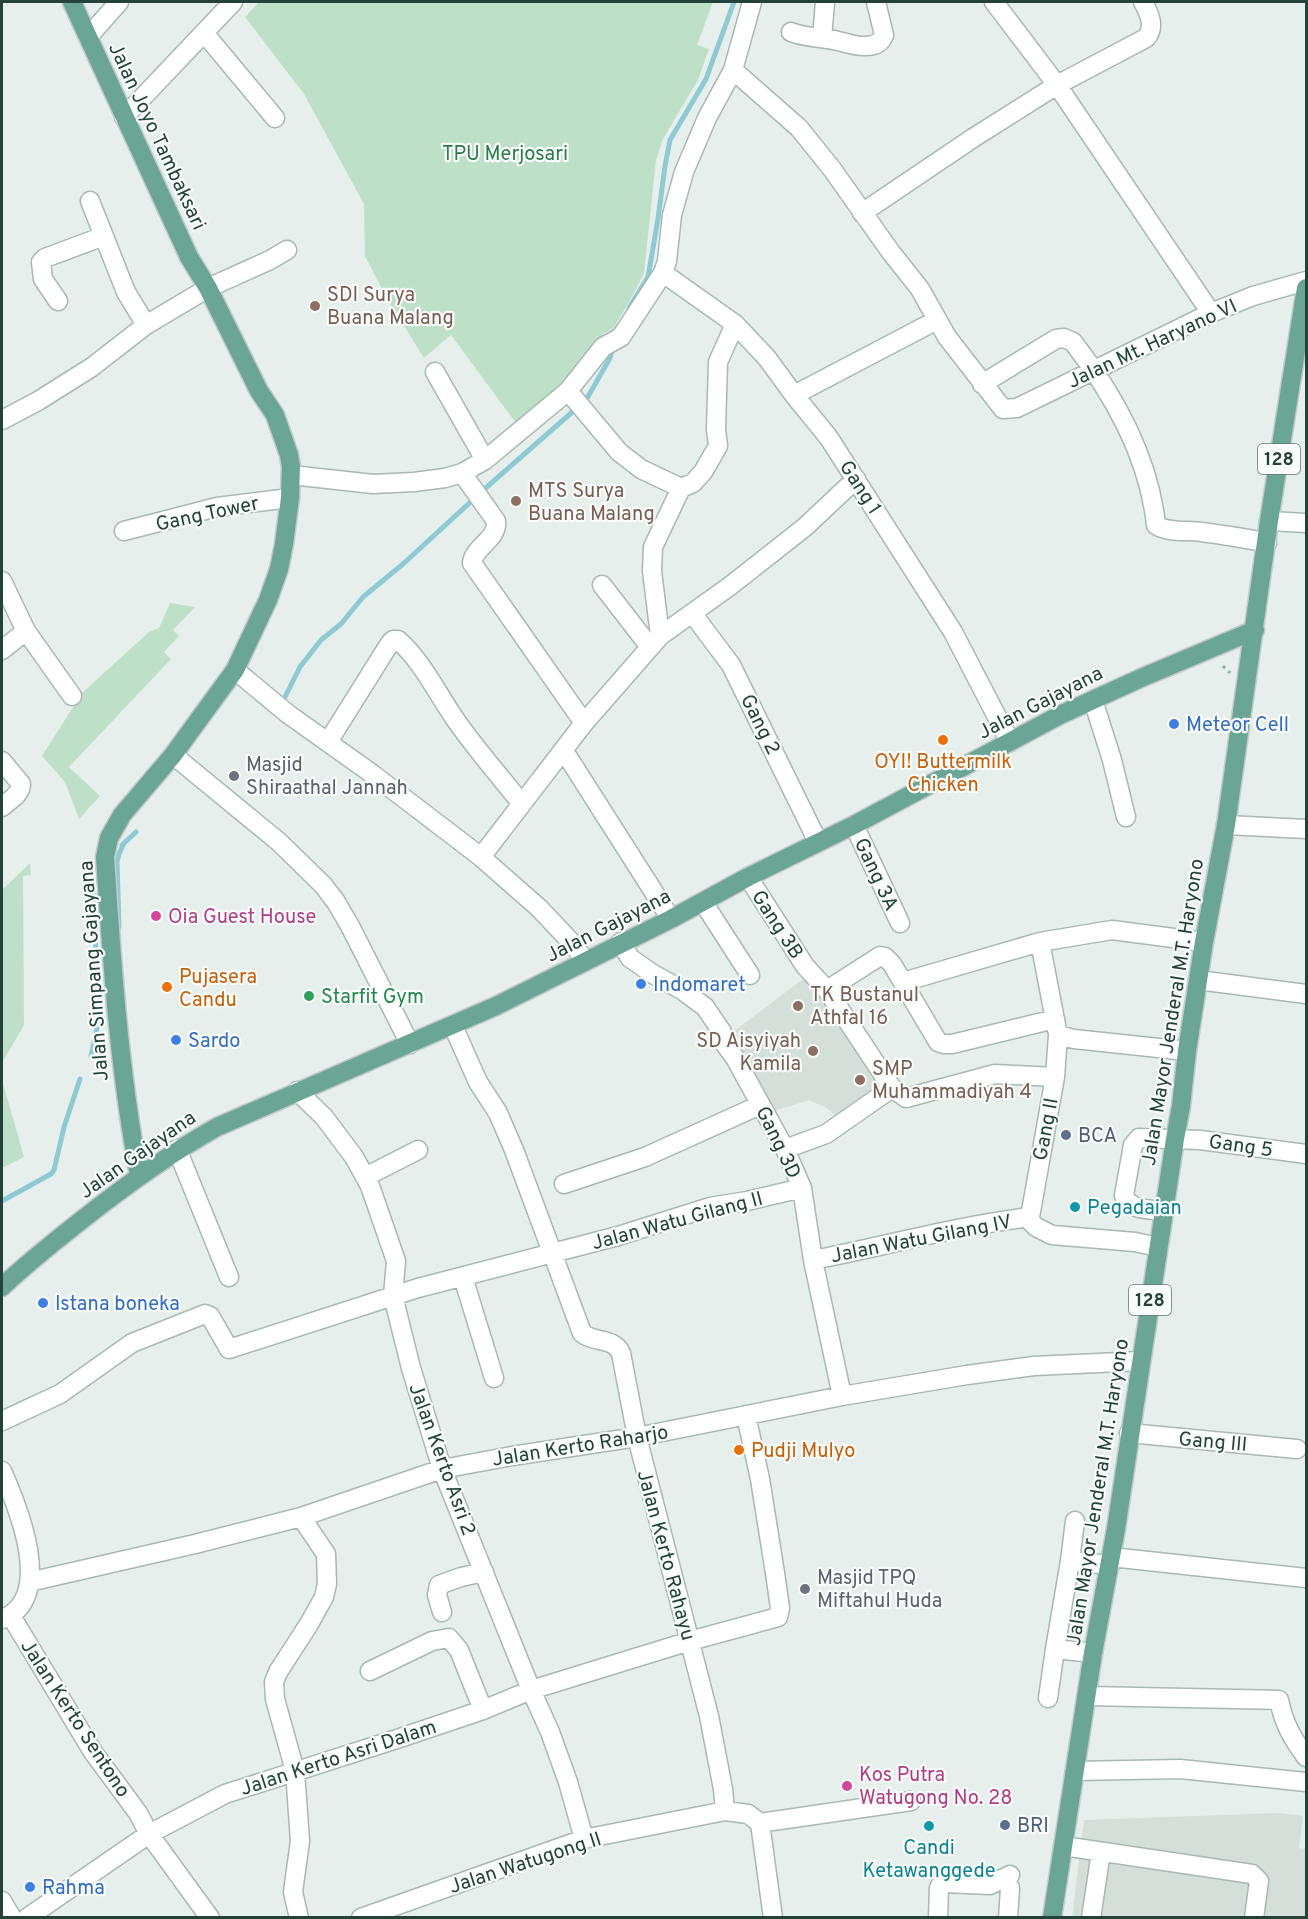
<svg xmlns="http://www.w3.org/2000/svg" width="1308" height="1919" viewBox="0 0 1308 1919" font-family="Overpass,sans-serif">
  <rect width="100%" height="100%" fill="#e6efeb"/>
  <!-- built -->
  <path fill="#d4dfda" d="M807,976L837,986L892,1087L838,1118L827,1108L809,1100L768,1113L725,1038Z
    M1280,1813L1303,1816L1299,1848L1306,1849V1917L1072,1918L1084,1820Z"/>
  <!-- green -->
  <path fill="#bfe0c8" d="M259,2H713L697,45L709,49L698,80L663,139L656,160L644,273L634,293L614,328L603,334L577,372L516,423L451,335L424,358L386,297L365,256L364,204L304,94L245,17Z
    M170,603L195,607L173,630L179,636L164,652L171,659L69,767L100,796L79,819L65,782L42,756L82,693L149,632L159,628Z
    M30,863L31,875L23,876L24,1025L2,1063V890Z
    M2,1080L24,1157L2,1168Z"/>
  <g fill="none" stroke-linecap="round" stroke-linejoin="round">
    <!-- stream -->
    <path stroke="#8ec9d4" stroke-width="5" d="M629,308L648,277L658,219L665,166L670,140L706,79L734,2
      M283,701L300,667L321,640L341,624L363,597L403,564L488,486L586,400L610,358L613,347
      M122,845L136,832
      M92,881L98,985
      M119,927L117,862L119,854L124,843
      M91,1056L99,1019
      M2,1201L51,1174L54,1170L64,1127L80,1079"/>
    <!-- minor casing -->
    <g stroke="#a8b8b2" stroke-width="21">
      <path id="minor" d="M994,2L1057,85L1211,313
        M791,32C806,38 822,37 838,41C847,43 856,47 866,46C874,46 881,43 884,35L876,2
        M205,34L275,118
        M88,37L119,2
        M822,38L825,2
        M733,70L799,128L832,169L890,251L920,289L947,337L1003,409L1017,408L1211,313L1253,296L1306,281
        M124,117L233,2
        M90,201L126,292L146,325
        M862,213L973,138L1057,85L1146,38C1156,27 1149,13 1143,2
        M663,273L735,324L767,358L794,395L829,438L953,632L1010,742
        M58,301L43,279L41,262L45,258L104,236
        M435,372L485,460
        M982,384L1056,339L1064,338L1073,342C1114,395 1149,457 1156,525C1167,533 1188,530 1202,532C1223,535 1246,538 1267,543
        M568,391L619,452L641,469L681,488
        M794,395L937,320
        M2,420L38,401L92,367L146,325L208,288L270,260L287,250
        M462,473L496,521C498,540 474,546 472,563L584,723
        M291,475L373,484L414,482L445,478L462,473L485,460L568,391L603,347L621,337L663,273L667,261L672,215L684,172L707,118L733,70L752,2
        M1269,521L1306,523
        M124,531L217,507L290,498
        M2,581L26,631L72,696
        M602,585L650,647
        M692,613L731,665L818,842
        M660,636L652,571L653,547L681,488L693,483L703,472L718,446L716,429L718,362L735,324
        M2,650L26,631
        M235,670L288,714L371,773L481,857L539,908L573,944L585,961
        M1093,700L1112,760L1126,817
        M328,742L390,643L393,640H398C422,661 437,693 455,719C475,748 499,775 521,803
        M564,751L671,919
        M173,755L279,842L323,885L336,902L350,926L410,1044
        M2,761L21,784C21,795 9,800 2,807
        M854,825L900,923
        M1226,825L1306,829
        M481,857L584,723L660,636L730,586L805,527L856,479
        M748,877L805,966L827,990L892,1088L906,1098L995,1074L1055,1077
        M703,902L750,975
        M621,942L630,958L653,974L682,990L705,1007L722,1032V1040L735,1058L785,1149L802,1188L813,1260L842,1396
        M1040,942L1057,1030
        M1198,980L1306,994
        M903,982L1040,942L1112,930L1204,942
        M827,990L880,956L885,957L892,964L938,1042L944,1044H952L1055,1019
        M453,1026L478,1082L498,1113L514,1150L582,1333C593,1343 614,1337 621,1353L637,1437L709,1716L723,1789L725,1811
        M297,1091L324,1117L354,1157L370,1186L396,1261L393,1296L411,1368L442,1469L531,1690L550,1732L568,1782L584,1839
        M177,1149L229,1277
        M785,1149L826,1134L892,1088
        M365,1177L418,1150
        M564,1184L645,1157L760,1105
        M1164,1211C1150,1209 1129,1211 1124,1195L1133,1145L1139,1138L1200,1140L1306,1154
        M1158,1247L1135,1242L1052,1235L1036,1227L1031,1222L1030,1217L1055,1077L1058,1035L1074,1039L1187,1051
        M813,1260C885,1246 956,1226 1030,1217
        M463,1277L494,1378
        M2,1421L60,1394L132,1343L205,1314L210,1316L229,1349L418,1288L618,1236L710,1207L747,1201L802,1188
        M1129,1433L1297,1449
        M2,1471C18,1507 56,1599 2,1619
        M1075,1521L1070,1561L1055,1649L1093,1653
        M1111,1557L1306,1578
        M1070,1561L1110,1565
        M29,1582L195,1544L301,1517L442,1469L512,1456L637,1437L842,1396L967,1375L1034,1366L1141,1361
        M442,1612L437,1595L439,1585L461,1577L484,1572
        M11,1616L93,1752L138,1813L149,1834L210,1918
        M370,1671L432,1641L449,1638L459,1650L483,1710
        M1087,1696L1279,1700C1284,1724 1292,1738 1306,1757
        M1048,1698L1055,1649
        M1075,1771L1180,1769L1306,1782
        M760,1823L911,1801
        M1063,1846L1252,1874L1259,1881L1254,1918
        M2,1901L12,1918
        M27,1918L149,1834L225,1794L400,1738L483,1710L531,1690L690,1641L778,1617L780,1608L775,1573L760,1479L746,1415
        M299,1918L293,1892L300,1841L295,1771L275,1699L274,1682L278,1672L309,1624L324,1597L327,1584L326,1554L301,1517
        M361,1918L584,1839L725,1811L748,1814L760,1823L773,1918
        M938,1918L939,1888L941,1884L944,1883L990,1885L1010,1875
        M1008,1918L1010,1888
        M1091,1918L1101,1852"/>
    </g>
    <!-- major casing -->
    <g stroke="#c2cac8" stroke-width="21">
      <path id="major" d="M72,2L189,257L208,288L259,391L275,415L289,455L291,467L290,498L284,544L279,569L268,600L235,670L173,755L122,815L109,838L105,857C112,964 119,1070 139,1175
        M2,1287C27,1263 55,1241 83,1219C126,1185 169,1154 217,1127L496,1006L671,919L748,877L854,825L1060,715L1141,678L1255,630
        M1052,1918L1093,1653L1116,1529L1175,1139L1181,1106L1187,1051L1204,942L1226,825L1269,521L1306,288"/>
    </g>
    <!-- path -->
    <path stroke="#86b3a5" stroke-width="3" stroke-dasharray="3 4.5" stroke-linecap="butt" d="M1223,666L1230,673"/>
    <!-- minor -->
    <use href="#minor" stroke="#fff" stroke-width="18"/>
    <!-- major -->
    <use href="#major" stroke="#6aa596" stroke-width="18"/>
  </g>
  <!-- markers -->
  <g fill="#8d6e63" stroke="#f7fbf9" stroke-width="2">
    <circle cx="315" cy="306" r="6"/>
    <circle cx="516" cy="501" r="6"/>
    <circle cx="798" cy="1006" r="6"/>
    <circle cx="813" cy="1051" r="6"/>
    <circle cx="860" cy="1080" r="6"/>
  </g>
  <g fill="#3f7fe0" stroke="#f7fbf9" stroke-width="2">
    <circle cx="1174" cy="724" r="6"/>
    <circle cx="641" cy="984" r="6"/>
    <circle cx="176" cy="1040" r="6"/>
    <circle cx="43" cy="1303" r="6"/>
    <circle cx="30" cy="1887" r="6"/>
  </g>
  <g fill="#e8710a" stroke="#f7fbf9" stroke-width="2">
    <circle cx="943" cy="740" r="6"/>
    <circle cx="167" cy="987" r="6"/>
    <circle cx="739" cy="1450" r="6"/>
  </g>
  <g fill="#6b7280" stroke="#f7fbf9" stroke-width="2">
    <circle cx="234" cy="776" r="6"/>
    <circle cx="805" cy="1589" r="6"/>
  </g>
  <g fill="#d1479c" stroke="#f7fbf9" stroke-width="2">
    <circle cx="156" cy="916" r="6"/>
    <circle cx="847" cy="1786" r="6"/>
  </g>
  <circle fill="#2e9e5b" stroke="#f7fbf9" stroke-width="2" cx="309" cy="996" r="6"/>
  <g fill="#5c6f8a" stroke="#f7fbf9" stroke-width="2">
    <circle cx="1066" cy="1135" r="6"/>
    <circle cx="1005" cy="1825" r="6"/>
  </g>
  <g fill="#0f9aa8" stroke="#f7fbf9" stroke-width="2">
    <circle cx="1075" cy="1207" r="6"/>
    <circle cx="929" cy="1826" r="6"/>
  </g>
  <g text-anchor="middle" stroke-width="4.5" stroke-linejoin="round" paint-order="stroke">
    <!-- shield labels -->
    <g fill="#f7fbf9" stroke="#637a73" stroke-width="1.5">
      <rect x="1258" y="444" width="42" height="30" rx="4.5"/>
      <rect x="1129" y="1285" width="42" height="30" rx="4.5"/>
    </g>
    <g font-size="18" font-weight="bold" fill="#24423a">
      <text x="1279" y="465">128</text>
      <text x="1150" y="1306">128</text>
    </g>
    <!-- street labels -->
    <g font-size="20" fill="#24423a" stroke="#f7fbf9">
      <text transform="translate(158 136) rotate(65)" y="7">Jalan Joyo Tambaksari</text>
      <text transform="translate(1152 343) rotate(-25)" y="7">Jalan Mt. Haryano VI</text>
      <text transform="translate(861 487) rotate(57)" y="7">Gang 1</text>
      <text transform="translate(207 513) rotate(-12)" y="7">Gang Tower</text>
      <text transform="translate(1040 702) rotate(-27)" y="7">Jalan Gajayana</text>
      <text transform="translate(761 724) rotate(64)" y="7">Gang 2</text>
      <text transform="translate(877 874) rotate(65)" y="7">Gang 3A</text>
      <text transform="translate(778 924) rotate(57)" y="7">Gang 3B</text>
      <text transform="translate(608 925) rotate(-27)" y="7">Jalan Gajayana</text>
      <text transform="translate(93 971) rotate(-94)" y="7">Jalan Simpang Gajayana</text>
      <text transform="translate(1172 1012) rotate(-81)" y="7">Jalan Mayor Jenderal M.T. Haryono</text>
      <text transform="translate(1045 1129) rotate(-79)" y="7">Gang II</text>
      <text transform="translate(779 1142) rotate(64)" y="7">Gang 3D</text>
      <text transform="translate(1241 1145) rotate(8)" y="7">Gang 5</text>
      <text transform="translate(137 1154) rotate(-35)" y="7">Jalan Gajayana</text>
      <text transform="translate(677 1220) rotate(-15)" y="7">Jalan Watu Gilang II</text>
      <text transform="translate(921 1238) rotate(-11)" y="7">Jalan Watu Gilang IV</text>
      <text transform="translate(1213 1441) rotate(5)" y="7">Gang III</text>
      <text transform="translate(580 1445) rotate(-9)" y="7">Jalan Kerto Raharjo</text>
      <text transform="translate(443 1459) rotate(70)" y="7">Jalan Kerto Asri 2</text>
      <text transform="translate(1097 1492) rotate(-81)" y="7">Jalan Mayor Jenderal M.T. Haryono</text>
      <text transform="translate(667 1555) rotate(75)" y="7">Jalan Kerto Rahayu</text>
      <text transform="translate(76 1718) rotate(57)" y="7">Jalan Kerto Sentono</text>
      <text transform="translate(338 1757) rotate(-18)" y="7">Jalan Kerto Asri Dalam</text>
      <text transform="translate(525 1862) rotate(-18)" y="7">Jalan Watugong II</text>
    </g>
    <!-- park labels -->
    <g font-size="20" fill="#2d7a4b" stroke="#f7fbf9">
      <text x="505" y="160">TPU Merjosari</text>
    </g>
    <!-- education labels -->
    <g font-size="20" fill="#785e54" stroke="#f7fbf9" text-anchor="start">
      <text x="327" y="301">SDI Surya<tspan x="327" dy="23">Buana Malang</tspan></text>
      <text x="528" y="497">MTS Surya<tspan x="528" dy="23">Buana Malang</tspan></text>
      <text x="810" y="1001">TK Bustanul<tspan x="810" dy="23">Athfal 16</tspan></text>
      <text x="801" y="1047" text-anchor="end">SD Aisyiyah<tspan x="801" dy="23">Kamila</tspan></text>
      <text x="872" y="1075">SMP<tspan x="872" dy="23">Muhammadiyah 4</tspan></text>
    </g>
    <!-- shop labels -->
    <g font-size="20" fill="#366cbe" stroke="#f7fbf9" text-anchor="start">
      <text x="1186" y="731">Meteor Cell</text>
      <text x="653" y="991">Indomaret</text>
      <text x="188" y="1047">Sardo</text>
      <text x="55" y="1310">Istana boneka</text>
      <text x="42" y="1894">Rahma</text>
    </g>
    <!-- food labels -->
    <g font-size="20" fill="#c56008" stroke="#f7fbf9" text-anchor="start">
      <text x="943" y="768" text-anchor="middle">OYI! Buttermilk<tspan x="943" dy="23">Chicken</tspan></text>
      <text x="179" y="983">Pujasera<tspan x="179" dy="23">Candu</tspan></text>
      <text x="751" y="1457">Pudji Mulyo</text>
    </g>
    <!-- worship labels -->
    <g font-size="20" fill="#5b616d" stroke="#f7fbf9" text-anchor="start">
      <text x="246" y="771">Masjid<tspan x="246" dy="23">Shiraathal Jannah</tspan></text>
      <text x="817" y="1584">Masjid TPQ<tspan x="817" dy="23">Miftahul Huda</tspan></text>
    </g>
    <!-- hotel labels -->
    <g font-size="20" fill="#b23c85" stroke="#f7fbf9" text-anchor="start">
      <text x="168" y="923">Oia Guest House</text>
      <text x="859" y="1781">Kos Putra<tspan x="859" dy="23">Watugong No. 28</tspan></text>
    </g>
    <!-- leisure labels -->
    <g font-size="20" fill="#27864d" stroke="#f7fbf9" text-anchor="start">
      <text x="321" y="1003">Starfit Gym</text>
    </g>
    <!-- service labels -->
    <g font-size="20" fill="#4e5e75" stroke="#f7fbf9" text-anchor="start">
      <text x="1078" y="1142">BCA</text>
      <text x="1017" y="1832">BRI</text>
    </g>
    <!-- culture labels -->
    <g font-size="20" fill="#0d838f" stroke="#f7fbf9" text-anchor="start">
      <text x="1087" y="1214">Pegadaian</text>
      <text x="929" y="1854" text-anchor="middle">Candi<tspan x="929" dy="23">Ketawanggede</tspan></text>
    </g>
  </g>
  <!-- border -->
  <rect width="1308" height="1919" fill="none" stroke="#24423a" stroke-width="6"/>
</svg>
